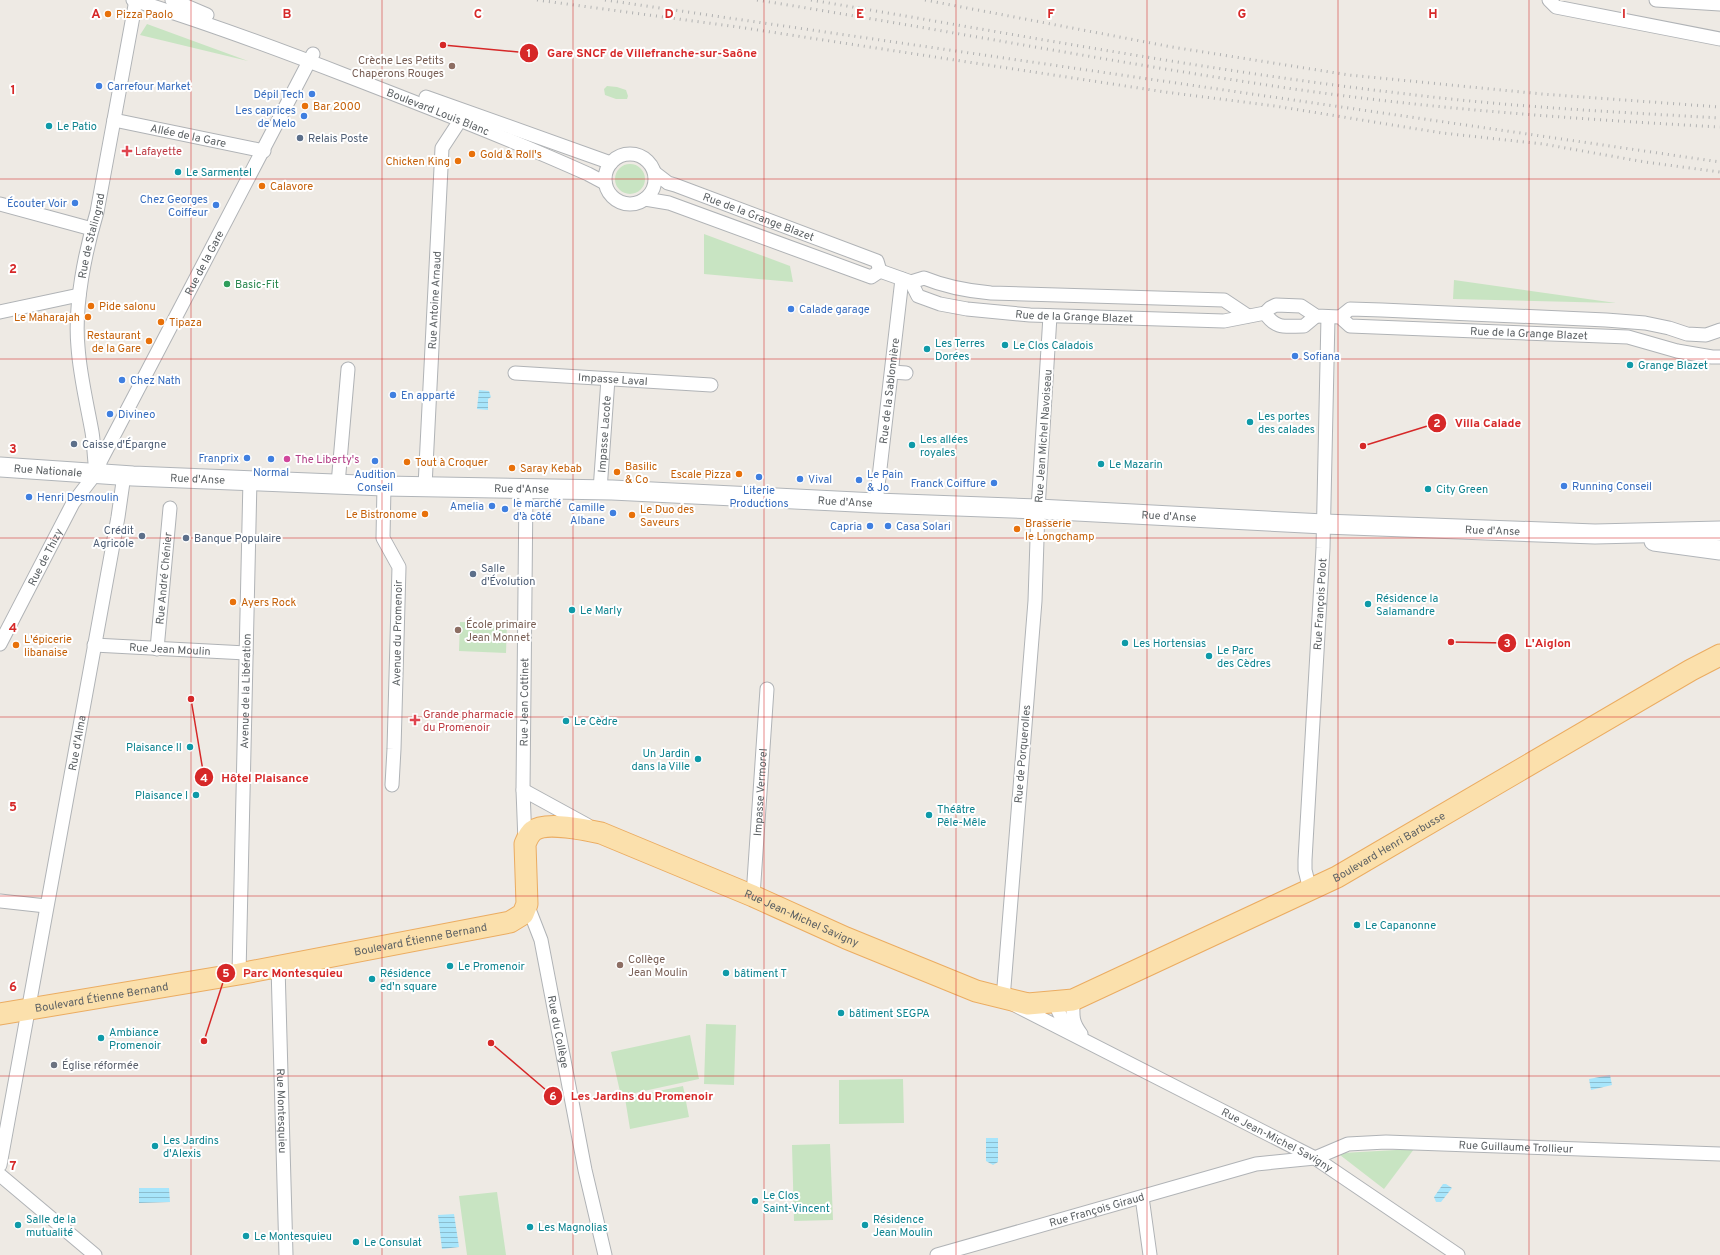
<svg xmlns="http://www.w3.org/2000/svg" width="1720" height="1255" viewBox="0 0 1720 1255" font-family="Overpass,sans-serif">
  <defs>
    <pattern id="water-rules" width="6" height="5" patternUnits="userSpaceOnUse"><rect width="6" height="5" fill="#a7e5fb"/><path d="M0 2.5h6" fill="none" stroke="#8bbdcf"/></pattern>
  </defs>
  <rect width="100%" height="100%" fill="#eeeae4"/>
  <!-- green -->
  <path fill="#c8e4c2" d="M147,24L248,61L140,35Z
    M607,86L617,87L626,90L628,96L627,99H616L605,95L604,89Z
    M615 179a15 15 0 1 1 30 0a15 15 0 1 1-30 0Z
    M704,234L790,266L793,282L704,274Z
    M1454,280L1616,303L1453,299Z
    M460,622L507,623L506,653L459,651Z
    M706,1024L736,1025L734,1085L704,1084Z
    M690,1035L699,1079L621,1096L611,1052Z
    M903,1079L904,1123L839,1124V1080Z
    M683,1086L689,1117L630,1129L625,1098Z
    M830,1144L833,1220L794,1221L792,1145Z
    M1414,1149L1384,1189L1340,1155L1342,1153Z
    M497,1192L506,1255H467L459,1196Z"/>
  <!-- water -->
  <path fill="url(#water-rules)" d="M479,390L489,391L491,397L488,399V410L477,409Z
    M1610,1075L1612,1085L1591,1090L1589,1079Z
    M986,1138H998V1162L993,1165L986,1161Z
    M1443,1184H1446L1452,1188L1441,1202H1436L1434,1197Z
    M139,1188H169L170,1202L139,1203Z
    M454,1214L459,1247L442,1249L438,1215Z"/>
  <g fill="none" stroke-linecap="round" stroke-linejoin="round">
    <!-- street casing -->
    <g stroke="#b0b3b6" stroke-width="15">
      <g id="street">
        <path id="s1" d="M133,0C206,22 278,49 350,77C430,108 510,139 588,174L605,183"/>
        <path d="M172,0L207,15"/>
        <path d="M1549,0L1556,7L1720,39"/>
        <path d="M1656,0L1720,4"/>
        <path d="M426,97L611,163"/>
        <path id="s2" d="M114,120L264,151"/>
        <circle cx="630" cy="179" r="25"/>
        <path id="s3" d="M655,173L668,183L675,185L877,261L880,271"/>
        <path d="M645,199L669,203L871,277L880,271"/>
        <path d="M0,204L92,229"/>
        <path id="s4" d="M880,271L911,282L918,296L940,304L967,309L1030,315L1224,321L1265,313L1270,308L1276,305L1301,306L1316,316L1340,317L1350,326L1628,337L1677,351L1712,357H1720"/>
        <path d="M911,282L924,278C946,287 968,291 991,293L1224,300L1248,316"/>
        <path d="M0,312L79,295"/>
        <path d="M1265,313C1276,330 1286,326 1304,326L1316,316"/>
        <path id="s5" d="M1050,316L1038,509L1035,601L1003,999L1315,1158L1458,1255"/>
        <path d="M1340,317L1350,309L1382,310L1606,320L1645,323L1669,328L1687,334L1706,335L1720,330"/>
        <path d="M892,372L906,373"/>
        <path id="s6" d="M515,373L711,385"/>
        <path id="s7" d="M96,471C94,458 94,444 92,432C87,404 80,376 78,347C74,306 85,252 97,212L136,0"/>
        <path d="M338,484L348,369"/>
        <path d="M384,486L383,538L399,567L394,749L392,785"/>
        <path id="s8" d="M425,486L442,148L461,119"/>
        <path id="s9" d="M600,490L608,379"/>
        <path id="s10" d="M876,503L902,279"/>
        <path id="s11" d="M0,644L73,503L96,473L101,460L313,54"/>
        <path id="s12" d="M94,645L246,653"/>
        <path id="s13" d="M157,649L170,508"/>
        <path d="M523,790L587,825"/>
        <path id="s14" d="M525,842L523,790L526,488"/>
        <path id="s15" d="M1310,890L1305,870V860L1323,548L1328,317"/>
        <path id="s16" d="M753,896L767,689"/>
        <path d="M0,901L46,906"/>
        <path id="s17" d="M527,904L541,940L585,1170L605,1255"/>
        <path id="s18" d="M278,966L286,1255"/>
        <path id="s19" d="M239,974L250,479"/>
        <path d="M1073,1000C1073,1015 1071,1021 1081,1034"/>
        <path d="M1054,1002L1064,1023L1073,1030"/>
        <path id="s20" d="M0,1165L118,517L124,475"/>
        <path d="M0,1175L95,1255"/>
        <path d="M1142,1197L1150,1255"/>
        <path id="s21" d="M937,1255L1256,1164L1315,1158L1348,1144L1386,1142L1720,1154"/>
      </g>
    </g>
    <!-- secondary casing -->
    <g stroke="#b1b5b9" stroke-width="21">
      <g id="secondary">
        <path id="s22" d="M0,467L133,476L384,486L612,490L876,503L1038,509L1324,524L1595,534L1720,531"/>
        <path d="M1654,541L1720,550"/>
      </g>
    </g>
    <!-- primary casing -->
    <g stroke="#ebac61" stroke-width="23">
      <g id="primary">
        <path id="s23" d="M0,1014L239,974L510,922L523,914L527,904L525,844C527,839 529,834 533,831C545,821 587,830 601,833L753,896L846,938L976,991L1028,1004L1073,1000L1337,877L1691,670L1720,655"/>
      </g>
    </g>
    <!-- street -->
    <use href="#street" stroke="#fff" stroke-width="13"/>
    <!-- secondary -->
    <use href="#secondary" stroke="#fff" stroke-width="19"/>
    <!-- primary -->
    <use href="#primary" stroke="#fbe0ac" stroke-width="21"/>
    <!-- rail -->
    <path stroke="#b1b2b2" stroke-width="3" stroke-dasharray="1 5" stroke-linecap="butt" d="M537,0L738,27L1165,92L1275,106L1442,133L1543,144L1645,162L1720,172
      M605,0L1720,162
      M757,0C934,28 1110,62 1287,88C1430,109 1575,119 1720,127
      M811,0C1009,33 1207,71 1407,94C1511,107 1616,112 1720,118
      M925,0L1172,47L1349,75L1542,94L1720,107"/>
  </g>
  <!-- grid -->
  <path fill="none" stroke="#d62828" stroke-width="1" stroke-opacity="0.55" d="M191,0V1255M382,0V1255M573,0V1255M764,0V1255M956,0V1255M1147,0V1255M1338,0V1255M1529,0V1255M0,179H1720M0,359H1720M0,538H1720M0,717H1720M0,896H1720M0,1076H1720"/>
  <!-- markers -->
  <g fill="#e8710a" stroke="#fff" stroke-width="1.5">
    <circle cx="108" cy="14" r="4"/>
    <circle cx="305" cy="106" r="4"/>
    <circle cx="472" cy="154" r="4"/>
    <circle cx="458" cy="161" r="4"/>
    <circle cx="262" cy="186" r="4"/>
    <circle cx="91" cy="306" r="4"/>
    <circle cx="88" cy="317" r="4"/>
    <circle cx="161" cy="322" r="4"/>
    <circle cx="149" cy="341" r="4"/>
    <circle cx="407" cy="462" r="4"/>
    <circle cx="512" cy="468" r="4"/>
    <circle cx="617" cy="472" r="4"/>
    <circle cx="739" cy="474" r="4"/>
    <circle cx="425" cy="514" r="4"/>
    <circle cx="632" cy="515" r="4"/>
    <circle cx="1017" cy="529" r="4"/>
    <circle cx="233" cy="602" r="4"/>
    <circle cx="16" cy="645" r="4"/>
  </g>
  <g fill="#8d6e63" stroke="#fff" stroke-width="1.5">
    <circle cx="452" cy="66" r="4"/>
    <circle cx="458" cy="630" r="4"/>
    <circle cx="620" cy="965" r="4"/>
  </g>
  <g fill="#3f7fe0" stroke="#fff" stroke-width="1.5">
    <circle cx="99" cy="86" r="4"/>
    <circle cx="312" cy="94" r="4"/>
    <circle cx="304" cy="116" r="4"/>
    <circle cx="75" cy="203" r="4"/>
    <circle cx="216" cy="205" r="4"/>
    <circle cx="791" cy="309" r="4"/>
    <circle cx="1295" cy="356" r="4"/>
    <circle cx="122" cy="380" r="4"/>
    <circle cx="393" cy="395" r="4"/>
    <circle cx="110" cy="414" r="4"/>
    <circle cx="247" cy="458" r="4"/>
    <circle cx="271" cy="459" r="4"/>
    <circle cx="375" cy="461" r="4"/>
    <circle cx="759" cy="477" r="4"/>
    <circle cx="800" cy="479" r="4"/>
    <circle cx="859" cy="480" r="4"/>
    <circle cx="994" cy="483" r="4"/>
    <circle cx="1564" cy="486" r="4"/>
    <circle cx="29" cy="497" r="4"/>
    <circle cx="492" cy="506" r="4"/>
    <circle cx="505" cy="509" r="4"/>
    <circle cx="613" cy="513" r="4"/>
    <circle cx="870" cy="526" r="4"/>
    <circle cx="888" cy="526" r="4"/>
  </g>
  <g fill="#0f9aa8" stroke="#fff" stroke-width="1.5">
    <circle cx="49" cy="126" r="4"/>
    <circle cx="178" cy="172" r="4"/>
    <circle cx="1005" cy="345" r="4"/>
    <circle cx="927" cy="349" r="4"/>
    <circle cx="1630" cy="365" r="4"/>
    <circle cx="1250" cy="422" r="4"/>
    <circle cx="912" cy="445" r="4"/>
    <circle cx="1101" cy="464" r="4"/>
    <circle cx="1428" cy="489" r="4"/>
    <circle cx="1368" cy="604" r="4"/>
    <circle cx="572" cy="610" r="4"/>
    <circle cx="1125" cy="643" r="4"/>
    <circle cx="1209" cy="656" r="4"/>
    <circle cx="566" cy="721" r="4"/>
    <circle cx="190" cy="747" r="4"/>
    <circle cx="698" cy="759" r="4"/>
    <circle cx="196" cy="795" r="4"/>
    <circle cx="929" cy="815" r="4"/>
    <circle cx="1357" cy="925" r="4"/>
    <circle cx="450" cy="966" r="4"/>
    <circle cx="726" cy="973" r="4"/>
    <circle cx="372" cy="979" r="4"/>
    <circle cx="841" cy="1013" r="4"/>
    <circle cx="101" cy="1038" r="4"/>
    <circle cx="155" cy="1146" r="4"/>
    <circle cx="755" cy="1201" r="4"/>
    <circle cx="18" cy="1225" r="4"/>
    <circle cx="865" cy="1225" r="4"/>
    <circle cx="530" cy="1227" r="4"/>
    <circle cx="246" cy="1236" r="4"/>
    <circle cx="356" cy="1242" r="4"/>
  </g>
  <g fill="#5c6f8a" stroke="#fff" stroke-width="1.5">
    <circle cx="300" cy="138" r="4"/>
    <circle cx="74" cy="444" r="4"/>
    <circle cx="142" cy="536" r="4"/>
    <circle cx="186" cy="538" r="4"/>
    <circle cx="473" cy="574" r="4"/>
  </g>
  <g fill="#e0444e" stroke="#fff" stroke-width="1.5">
    <path d="M125 145h4v4h4v4h-4v4h-4v-4h-4v-4h4z"/>
    <path d="M413 714h4v4h4v4h-4v4h-4v-4h-4v-4h4z"/>
  </g>
  <circle fill="#2e9e5b" stroke="#fff" stroke-width="1.5" cx="227" cy="284" r="4"/>
  <circle fill="#d1479c" stroke="#fff" stroke-width="1.5" cx="287" cy="459" r="4"/>
  <circle fill="#6b7280" stroke="#fff" stroke-width="1.5" cx="54" cy="1065" r="4"/>
  <g text-anchor="middle" stroke-width="4" stroke-linejoin="round" paint-order="stroke">
    <!-- food labels -->
    <g font-size="11" fill="#c56008" stroke="#fff" text-anchor="start">
      <text x="116" y="18">Pizza Paolo</text>
      <text x="313" y="110">Bar 2000</text>
      <text x="480" y="158">Gold &amp; Roll's</text>
      <text x="450" y="165" text-anchor="end">Chicken King</text>
      <text x="270" y="190">Calavore</text>
      <text x="99" y="310">Pide salonu</text>
      <text x="80" y="321" text-anchor="end">Le Maharajah</text>
      <text x="169" y="326">Tipaza</text>
      <text x="141" y="339" text-anchor="end">Restaurant<tspan x="141" dy="13">de la Gare</tspan></text>
      <text x="415" y="466">Tout à Croquer</text>
      <text x="625" y="470">Basilic<tspan x="625" dy="13">&amp; Co</tspan></text>
      <text x="520" y="472">Saray Kebab</text>
      <text x="731" y="478" text-anchor="end">Escale Pizza</text>
      <text x="640" y="513">Le Duo des<tspan x="640" dy="13">Saveurs</tspan></text>
      <text x="417" y="518" text-anchor="end">Le Bistronome</text>
      <text x="1025" y="527">Brasserie<tspan x="1025" dy="13">le Longchamp</tspan></text>
      <text x="241" y="606">Ayers Rock</text>
      <text x="24" y="643">L'épicerie<tspan x="24" dy="13">libanaise</tspan></text>
    </g>
    <!-- education labels -->
    <g font-size="11" fill="#785e54" stroke="#fff" text-anchor="start">
      <text x="444" y="64" text-anchor="end">Crèche Les Petits<tspan x="444" dy="13">Chaperons Rouges</tspan></text>
      <text x="466" y="628">École primaire<tspan x="466" dy="13">Jean Monnet</tspan></text>
      <text x="628" y="963">Collège<tspan x="628" dy="13">Jean Moulin</tspan></text>
    </g>
    <!-- shop labels -->
    <g font-size="11" fill="#366cbe" stroke="#fff" text-anchor="start">
      <text x="107" y="90">Carrefour Market</text>
      <text x="304" y="98" text-anchor="end">Dépil Tech</text>
      <text x="296" y="114" text-anchor="end">Les caprices<tspan x="296" dy="13">de Melo</tspan></text>
      <text x="208" y="203" text-anchor="end">Chez Georges<tspan x="208" dy="13">Coiffeur</tspan></text>
      <text x="67" y="207" text-anchor="end">Écouter Voir</text>
      <text x="799" y="313">Calade garage</text>
      <text x="1303" y="360">Sofiana</text>
      <text x="130" y="384">Chez Nath</text>
      <text x="401" y="399">En apparté</text>
      <text x="118" y="418">Divineo</text>
      <text x="239" y="462" text-anchor="end">Franprix</text>
      <text x="271" y="476" text-anchor="middle">Normal</text>
      <text x="375" y="478" text-anchor="middle">Audition<tspan x="375" dy="13">Conseil</tspan></text>
      <text x="867" y="478">Le Pain<tspan x="867" dy="13">&amp; Jo</tspan></text>
      <text x="808" y="483">Vival</text>
      <text x="986" y="487" text-anchor="end">Franck Coiffure</text>
      <text x="1572" y="490">Running Conseil</text>
      <text x="759" y="494" text-anchor="middle">Literie<tspan x="759" dy="13">Productions</tspan></text>
      <text x="37" y="501">Henri Desmoulin</text>
      <text x="513" y="507">le marché<tspan x="513" dy="13">d'à côté</tspan></text>
      <text x="484" y="510" text-anchor="end">Amelia</text>
      <text x="605" y="511" text-anchor="end">Camille<tspan x="605" dy="13">Albane</tspan></text>
      <text x="862" y="530" text-anchor="end">Capria</text>
      <text x="896" y="530">Casa Solari</text>
    </g>
    <!-- street labels -->
    <g font-size="11" fill="#5c6164" stroke="#fff">
      <text dy="4" stroke="none"><textPath href="#s1" startOffset="325">Boulevard Louis Blanc</textPath></text>
      <text dy="4" stroke="none"><textPath href="#s2" startOffset="76">Allée de la Gare</textPath></text>
      <text dy="4" stroke="none"><textPath href="#s3" startOffset="113">Rue de la Grange Blazet</textPath></text>
      <text dy="4" stroke="none"><textPath href="#s7" startOffset="238">Rue de Stalingrad</textPath></text>
      <text dy="4" stroke="none"><textPath href="#s11" startOffset="433">Rue de la Gare</textPath></text>
      <text dy="4" stroke="none"><textPath href="#s8" startOffset="186">Rue Antoine Arnaud</textPath></text>
      <text dy="4" stroke="none"><textPath href="#s4" startOffset="207">Rue de la Grange Blazet</textPath></text>
      <text dy="4" stroke="none"><textPath href="#s4" startOffset="672">Rue de la Grange Blazet</textPath></text>
      <text dy="4" stroke="none"><textPath href="#s6" startOffset="98">Impasse Laval</textPath></text>
      <text dy="4" stroke="none"><textPath href="#s10" startOffset="113">Rue de la Sablonnière</textPath></text>
      <text dy="4" stroke="none"><textPath href="#s9" startOffset="56">Impasse Lacote</textPath></text>
      <text transform="translate(1043 436) rotate(-86)" y="4">Rue Jean Michel Navoiseau</text>
      <text dy="4" stroke="none"><textPath href="#s22" startOffset="48">Rue Nationale</textPath></text>
      <text dy="4" stroke="none"><textPath href="#s22" startOffset="198">Rue d'Anse</textPath></text>
      <text dy="4" stroke="none"><textPath href="#s22" startOffset="522">Rue d'Anse</textPath></text>
      <text dy="4" stroke="none"><textPath href="#s22" startOffset="846">Rue d'Anse</textPath></text>
      <text dy="4" stroke="none"><textPath href="#s22" startOffset="1170">Rue d'Anse</textPath></text>
      <text dy="4" stroke="none"><textPath href="#s22" startOffset="1494">Rue d'Anse</textPath></text>
      <text dy="4" stroke="none"><textPath href="#s11" startOffset="98">Rue de Thizy</textPath></text>
      <text dy="4" stroke="none"><textPath href="#s13" startOffset="71">Rue André Chénier</textPath></text>
      <text dy="4" stroke="none"><textPath href="#s15" startOffset="287">Rue François Polot</textPath></text>
      <text transform="translate(397 633) rotate(-89)" y="4">Avenue du Promenoir</text>
      <text dy="4" stroke="none"><textPath href="#s12" startOffset="76">Rue Jean Moulin</textPath></text>
      <text dy="4" stroke="none"><textPath href="#s19" startOffset="283">Avenue de la Libération</textPath></text>
      <text dy="4" stroke="none"><textPath href="#s14" startOffset="140">Rue Jean Cottinet</textPath></text>
      <text dy="4" stroke="none"><textPath href="#s20" startOffset="429">Rue d'Alma</textPath></text>
      <text transform="translate(1022 754) rotate(-85)" y="4">Rue de Porquerolles</text>
      <text dy="4" stroke="none"><textPath href="#s16" startOffset="104">Impasse Vermorel</textPath></text>
      <text dy="4" stroke="none"><textPath href="#s23" startOffset="1546">Boulevard Henri Barbusse</textPath></text>
      <text dy="4" stroke="none"><textPath href="#s23" startOffset="907">Rue Jean-Michel Savigny</textPath></text>
      <text dy="4" stroke="none"><textPath href="#s23" startOffset="427">Boulevard Étienne Bernand</textPath></text>
      <text dy="4" stroke="none"><textPath href="#s23" startOffset="103">Boulevard Étienne Bernand</textPath></text>
      <text dy="4" stroke="none"><textPath href="#s17" startOffset="132">Rue du Collège</textPath></text>
      <text dy="4" stroke="none"><textPath href="#s18" startOffset="145">Rue Montesquieu</textPath></text>
      <text dy="4" stroke="none"><textPath href="#s5" startOffset="993">Rue Jean-Michel Savigny</textPath></text>
      <text dy="4" stroke="none"><textPath href="#s21" startOffset="595">Rue Guillaume Trollieur</textPath></text>
      <text dy="4" stroke="none"><textPath href="#s21" startOffset="166">Rue François Giraud</textPath></text>
    </g>
    <!-- culture labels -->
    <g font-size="11" fill="#0d838f" stroke="#fff" text-anchor="start">
      <text x="57" y="130">Le Patio</text>
      <text x="186" y="176">Le Sarmentel</text>
      <text x="935" y="347">Les Terres<tspan x="935" dy="13">Dorées</tspan></text>
      <text x="1013" y="349">Le Clos Caladois</text>
      <text x="1638" y="369">Grange Blazet</text>
      <text x="1258" y="420">Les portes<tspan x="1258" dy="13">des calades</tspan></text>
      <text x="920" y="443">Les allées<tspan x="920" dy="13">royales</tspan></text>
      <text x="1109" y="468">Le Mazarin</text>
      <text x="1436" y="493">City Green</text>
      <text x="1376" y="602">Résidence la<tspan x="1376" dy="13">Salamandre</tspan></text>
      <text x="580" y="614">Le Marly</text>
      <text x="1133" y="647">Les Hortensias</text>
      <text x="1217" y="654">Le Parc<tspan x="1217" dy="13">des Cèdres</tspan></text>
      <text x="574" y="725">Le Cèdre</text>
      <text x="182" y="751" text-anchor="end">Plaisance II</text>
      <text x="690" y="757" text-anchor="end">Un Jardin<tspan x="690" dy="13">dans la Ville</tspan></text>
      <text x="188" y="799" text-anchor="end">Plaisance I</text>
      <text x="937" y="813">Théâtre<tspan x="937" dy="13">Pêle-Mêle</tspan></text>
      <text x="1365" y="929">Le Capanonne</text>
      <text x="458" y="970">Le Promenoir</text>
      <text x="380" y="977">Résidence<tspan x="380" dy="13">ed'n square</tspan></text>
      <text x="734" y="977">bâtiment T</text>
      <text x="849" y="1017">bâtiment SEGPA</text>
      <text x="109" y="1036">Ambiance<tspan x="109" dy="13">Promenoir</tspan></text>
      <text x="163" y="1144">Les Jardins<tspan x="163" dy="13">d'Alexis</tspan></text>
      <text x="763" y="1199">Le Clos<tspan x="763" dy="13">Saint-Vincent</tspan></text>
      <text x="26" y="1223">Salle de la<tspan x="26" dy="13">mutualité</tspan></text>
      <text x="873" y="1223">Résidence<tspan x="873" dy="13">Jean Moulin</tspan></text>
      <text x="538" y="1231">Les Magnolias</text>
      <text x="254" y="1240">Le Montesquieu</text>
      <text x="364" y="1246">Le Consulat</text>
    </g>
    <!-- service labels -->
    <g font-size="11" fill="#4e5e75" stroke="#fff" text-anchor="start">
      <text x="308" y="142">Relais Poste</text>
      <text x="82" y="448">Caisse d'Épargne</text>
      <text x="134" y="534" text-anchor="end">Crédit<tspan x="134" dy="13">Agricole</tspan></text>
      <text x="194" y="542">Banque Populaire</text>
      <text x="481" y="572">Salle<tspan x="481" dy="13">d'Évolution</tspan></text>
    </g>
    <!-- health labels -->
    <g font-size="11" fill="#be3a42" stroke="#fff" text-anchor="start">
      <text x="135" y="155">Lafayette</text>
      <text x="423" y="718">Grande pharmacie<tspan x="423" dy="13">du Promenoir</tspan></text>
    </g>
    <!-- leisure labels -->
    <g font-size="11" fill="#27864d" stroke="#fff" text-anchor="start">
      <text x="235" y="288">Basic-Fit</text>
    </g>
    <!-- hotel labels -->
    <g font-size="11" fill="#b23c85" stroke="#fff" text-anchor="start">
      <text x="295" y="463">The Liberty's</text>
    </g>
    <!-- worship labels -->
    <g font-size="11" fill="#5b616d" stroke="#fff" text-anchor="start">
      <text x="62" y="1069">Église réformée</text>
    </g>
  </g>
  <g font-size="13" text-anchor="middle" font-weight="bold" fill="#d62828" stroke="#fff" stroke-width="4" stroke-linejoin="round" paint-order="stroke">
    <text x="96" y="18">A</text>
    <text x="287" y="18">B</text>
    <text x="478" y="18">C</text>
    <text x="669" y="18">D</text>
    <text x="860" y="18">E</text>
    <text x="1051" y="18">F</text>
    <text x="1242" y="18">G</text>
    <text x="1433" y="18">H</text>
    <text x="1624" y="18">I</text>
    <text x="13" y="94">1</text>
    <text x="13" y="273">2</text>
    <text x="13" y="453">3</text>
    <text x="13" y="632">4</text>
    <text x="13" y="811">5</text>
    <text x="13" y="991">6</text>
    <text x="13" y="1170">7</text>
  </g>
  <!-- callouts -->
  <path fill="none" stroke="#d62828" stroke-width="1.5" d="M443 45L529 53M1363 446L1437 423M1451 642L1507 643M191 699L204 777M204 1041L226 973M491 1043L553 1096"/>
  <g fill="#d62828" stroke="#fff" stroke-width="1.5">
    <circle cx="443" cy="45" r="4"/>
    <circle cx="1363" cy="446" r="4"/>
    <circle cx="1451" cy="642" r="4"/>
    <circle cx="191" cy="699" r="4"/>
    <circle cx="204" cy="1041" r="4"/>
    <circle cx="491" cy="1043" r="4"/>
    <circle cx="529" cy="53" r="10"/>
    <circle cx="1437" cy="423" r="10"/>
    <circle cx="1507" cy="643" r="10"/>
    <circle cx="204" cy="777" r="10"/>
    <circle cx="226" cy="973" r="10"/>
    <circle cx="553" cy="1096" r="10"/>
  </g>
  <g font-size="12" text-anchor="middle" font-weight="bold" fill="#fff">
    <text x="529" y="57">1</text>
    <text x="1437" y="427">2</text>
    <text x="1507" y="647">3</text>
    <text x="204" y="782">4</text>
    <text x="226" y="977">5</text>
    <text x="553" y="1100">6</text>
  </g>
  <g font-size="12" text-anchor="middle" font-weight="bold" fill="#d62828" stroke="#fff" stroke-width="4" stroke-linejoin="round" paint-order="stroke">
    <text x="652" y="57">Gare SNCF de Villefranche-sur-Saône</text>
    <text x="1488" y="427">Villa Calade</text>
    <text x="1548" y="647">L'Aiglon</text>
    <text x="265" y="782">Hôtel Plaisance</text>
    <text x="293" y="977">Parc Montesquieu</text>
    <text x="642" y="1100">Les Jardins du Promenoir</text>
  </g>
</svg>
